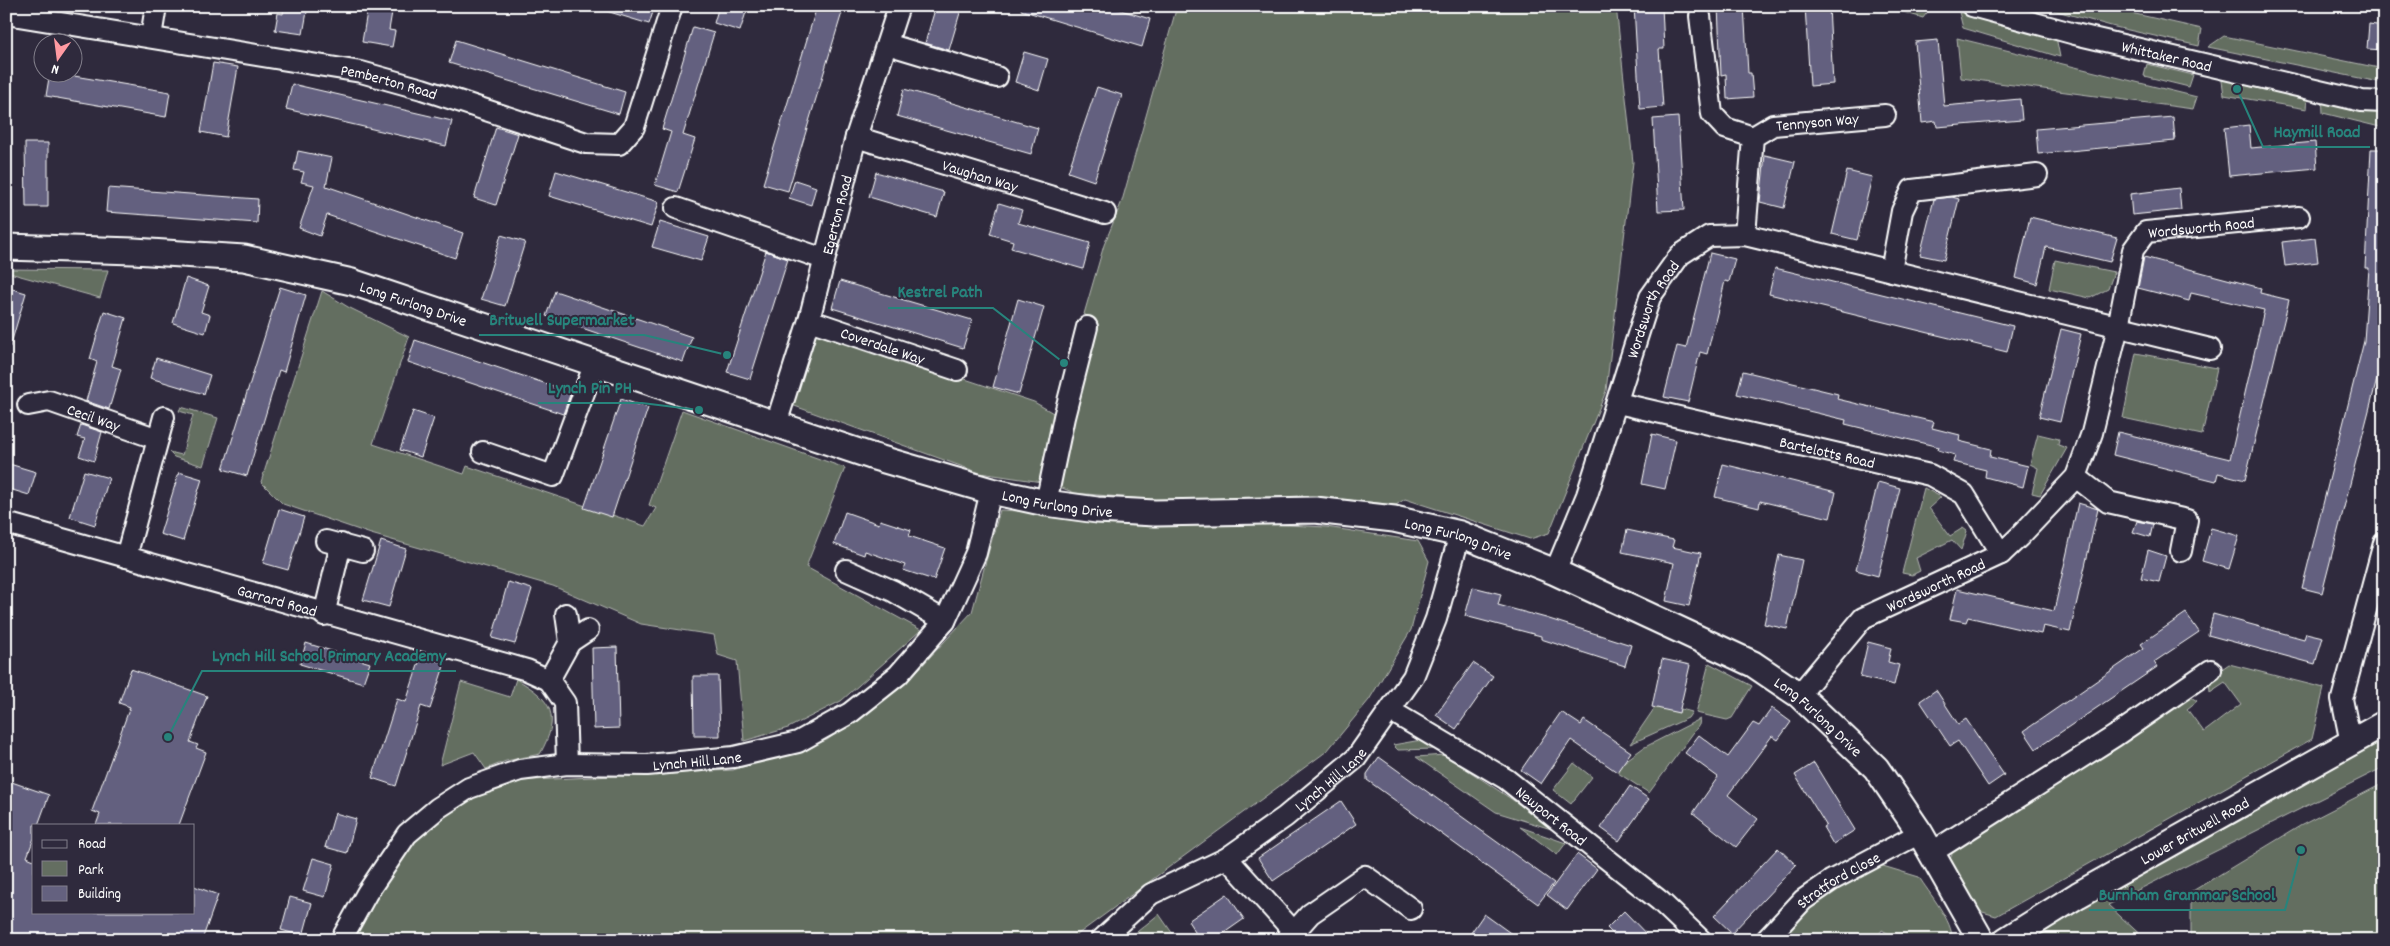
<svg xmlns="http://www.w3.org/2000/svg" width="2390" height="946" viewBox="0 0 2390 946" font-family="Dekko,sans-serif">
  <rect width="100%" height="100%" fill="#2f2a3d"/>
  <filter id="ink" filterUnits="userSpaceOnUse"><feTurbulence type="fractalNoise" baseFrequency=".02" numOctaves="2"/><feDisplacementMap in="SourceGraphic" scale="10" xChannelSelector="R" yChannelSelector="G"/><feConvolveMatrix kernelMatrix="1 2 1 2 8 2 1 2 1" color-interpolation-filters="sRGB"/></filter>
  <g filter="url(#ink)">
    <!-- green -->
    <path fill="#646e61" stroke="#b2b6b0" d="M1177,6H1616L1633,162L1606,391L1549,533L1530,539L1405,499L1396,505L1311,496L1155,500L1075,493L1054,485L1097,323L1084,314L1104,245L1122,201Z
      M1883,6H1932L1923,18Z
      M2100,6L2202,29L2199,46L2115,27L2042,7Z
      M1959,12L2056,37L2060,57L1963,28Z
      M2224,36L2384,69V83L2208,47Z
      M1957,38L2197,97L2193,109L1961,78Z
      M2147,64L2193,75L2189,87L2144,76Z
      M2221,74L2308,95L2307,109L2224,95Z
      M2322,94L2367,105L2384,113V128L2323,113Z
      M2055,260L2114,272L2108,289L2090,298L2049,289Z
      M6,269L108,270L100,298L6,272Z
      M322,291L348,307L409,337L373,444L464,474L467,466L645,526L656,508L649,505L682,410L845,468L806,567L921,630L841,701L788,728L744,741L737,661L718,655L714,635L641,624L553,586L371,534L283,504L261,482Z
      M812,328L1034,402L1055,414L1042,482L980,473L789,404Z
      M2136,353L2217,368L2202,435L2123,418Z
      M181,407L218,418L203,466L174,457L169,452L182,455L193,415L179,411Z
      M2038,434L2059,439L2058,445L2067,448L2040,495L2032,493L2038,468L2030,464Z
      M1924,488L1941,497L1929,508L1950,536L1963,528L1967,531L1961,550L1952,540L1916,558L1920,571L1912,575L1902,573Z
      M1000,510L1326,527L1418,541L1429,561L1411,630L1369,700L1327,751L1070,940H348L422,830L493,782L733,770L827,740L903,686L972,612Z
      M1709,663L1752,686L1732,718L1727,720L1696,713Z
      M2229,664L2324,688L2312,739L1996,916L1969,908L1948,865L1955,845L2185,693L2197,701L2187,709L2204,732L2241,704L2225,682L2210,692L2209,678Z
      M516,679C553,700 561,716 540,754L506,761L486,769L474,752L440,765L461,682L510,697Z
      M1658,703L1692,712L1688,718L1630,744Z
      M1700,719L1699,725L1649,793L1618,773L1617,767L1643,748Z
      M2384,731V767L2108,905L2146,940H2021Z
      M1421,740L1435,749L1398,750L1393,745Z
      M1445,755L1561,832L1496,812L1416,757Z
      M1574,763L1592,777L1571,804L1553,790Z
      M2384,783V940H2191V892L2300,826Z
      M1520,827L1566,843L1557,855Z
      M1873,863L1919,877C1928,892 1954,922 1952,940H1899L1882,930L1875,940H1773L1811,901Z
      M1159,914L1177,940H1127Z"/>
    <!-- building -->
    <path fill="#64617f" stroke="#fff" d="M284,6H308L303,34L275,30L278,13L283,14Z
      M368,6H393L389,30L395,31L392,47L362,42Z
      M604,6H655L649,24L603,10Z
      M719,6H748L740,31L714,23Z
      M817,6H844L788,191L763,184Z
      M936,6H962L949,50L925,43Z
      M1022,6H1108L1150,19L1142,47L1021,10Z
      M1634,6H1662L1664,49H1659L1663,107L1640,109Z
      M1718,6H1744L1748,73H1751L1753,97L1727,99L1726,74L1721,75Z
      M1805,6H1829L1833,84L1810,86Z
      M2369,24L2384,26V50L2367,49Z
      M693,27L714,33L683,135L695,139L678,192L655,185L671,132L662,129Z
      M456,40L625,92L619,114L449,63Z
      M1938,40L1944,106L2020,99L2022,120L1937,127L1936,121L1922,123L1915,42Z
      M1024,52L1048,59L1039,90L1015,82Z
      M213,63L238,67L226,137L201,132Z
      M50,72L170,92L166,117L46,96Z
      M292,84L452,121L446,146L286,109Z
      M1097,87L1122,95L1094,181L1068,172Z
      M904,89L1038,128L1031,154L897,116Z
      M1678,117L1684,210L1658,211L1653,119Z
      M2173,117L2175,141L2038,154L2036,129Z
      M2249,125L2251,148L2315,142L2317,168L2229,176L2224,128Z
      M496,127L518,134L496,205L474,198Z
      M25,143H48V207H26Z
      M2371,149H2384V352L2322,593L2302,588L2364,341L2369,268H2365Z
      M298,151L332,158L326,186L463,233L455,258L327,215L320,236L299,228L314,185L301,182L304,172L294,170Z
      M1765,155L1795,162L1784,208L1760,202Z
      M556,171L659,202L651,227L549,196Z
      M1847,171L1872,177L1857,240L1832,234Z
      M876,172L944,192L937,217L869,197Z
      M795,180L816,187L811,205L789,198Z
      M108,188L258,199L257,223L106,212Z
      M2179,188L2181,210L2132,215L2130,194Z
      M1952,197L1959,199L1944,260L1920,255L1934,199Z
      M999,203L1022,210L1018,223L1090,243L1083,269L1011,248L1013,241L990,234Z
      M2030,217L2117,238L2110,262L2046,247L2037,284L2016,278Z
      M660,222L709,237L701,261L652,247Z
      M501,235L525,242L505,306L481,299Z
      M2315,238L2318,262L2285,266L2282,242Z
      M766,251L788,259L750,379L727,372Z
      M1710,253L1735,259L1729,282L1725,281L1707,354L1700,352L1688,402L1664,397L1677,346L1686,348Z
      M2144,257L2261,288L2260,293L2289,300L2245,480L2218,473L2216,481L2113,455L2118,432L2230,459L2264,310L2191,293L2189,301L2138,288Z
      M1775,268L2013,326L2007,352L1769,294Z
      M186,278L209,286L201,312L210,315L205,333L173,323Z
      M840,281L972,320L963,348L832,308Z
      M6,287L26,293L10,347L6,346Z
      M280,287L306,295L284,372L279,370L247,476L223,469Z
      M555,291L692,337L683,362L546,316Z
      M1018,299L1044,307L1019,394L993,387Z
      M104,311L126,318L112,366L121,369L109,409L86,401L97,362L90,359Z
      M2061,329L2081,334L2060,422L2039,417Z
      M415,340L571,392L563,414L408,362Z
      M156,358L210,375L204,394L150,378Z
      M1743,371L1838,394L1837,399L1934,422L1932,428L1960,435L1959,441L1991,449L1990,457L2028,466L2023,487L1985,477L1986,470L1953,462L1955,455L1938,450L1939,447L1845,424L1846,420L1737,394Z
      M621,399L648,408L612,517L584,508Z
      M413,411L434,418L421,457L400,450Z
      M81,425L102,432L94,461L79,456L85,439L77,437Z
      M1652,434L1676,440L1665,489L1642,484Z
      M6,463L36,472L29,495L6,488Z
      M1723,464L1836,492L1830,518L1760,501L1759,508L1715,497Z
      M84,471L109,478L95,525L70,517Z
      M179,472L202,479L183,541L160,534Z
      M1878,482L1900,488L1878,576L1856,570Z
      M2078,503L2098,509L2070,632L2043,626L2041,634L1968,617L1966,622L1950,619L1957,589L2054,611Z
      M279,509L304,517L288,570L263,563Z
      M845,512L879,524L880,520L911,530L909,536L945,548L934,580L903,570L905,565L865,551L864,555L834,544Z
      M2137,521L2153,524L2150,537L2133,532Z
      M2211,528L2239,536L2229,569L2202,561Z
      M1627,530L1674,540L1672,547L1701,553L1689,606L1666,601L1674,563L1622,552Z
      M381,541L406,549L389,607L363,600Z
      M2148,550L2166,556L2159,582L2141,578Z
      M1779,555L1802,560L1787,629L1764,624Z
      M508,582L532,589L515,644L492,638Z
      M1473,587L1501,594L1498,605L1546,618L1631,645L1625,666L1541,639V636L1465,616Z
      M2186,613L2199,632L2154,662L2157,667L2036,749L2024,731L2144,648L2141,644Z
      M2213,614L2304,639L2306,633L2323,637L2315,664L2208,635Z
      M1868,642L1891,648L1888,662L1899,665L1894,685L1860,677Z
      M306,643L370,663L363,683L300,664Z
      M617,647L619,728L594,729L592,648Z
      M421,656L445,663L430,709L421,706L396,786L372,778L397,699L406,702Z
      M1662,659L1690,665L1679,713L1652,707Z
      M1473,663L1493,676L1456,729L1436,715Z
      M131,669L207,696L190,742L198,745L196,748L206,752L179,825H96L100,814L92,811L130,707L119,703Z
      M693,676H718L720,736H694Z
      M1936,690L1958,724L1966,719L2004,775L1988,786L1958,741L1950,746L1920,701Z
      M1772,708L1791,722L1778,740L1772,736L1728,795L1758,819L1736,847L1693,813L1718,777L1685,753L1699,735L1728,757L1753,723L1759,726Z
      M1561,712L1581,725L1584,720L1631,752L1617,772L1571,740L1541,784L1521,770Z
      M1379,757L1554,883L1538,904L1367,780V774Z
      M1814,763L1855,830L1833,844L1823,827L1826,825L1795,775Z
      M6,780L49,795L38,825H34V838L27,857L34,860V912H194V886L218,895L202,940H6Z
      M1630,786L1649,799L1619,841L1601,828Z
      M1341,801L1356,824L1273,881L1258,858Z
      M335,813L356,819L347,853L325,847Z
      M1778,848L1796,865L1732,933L1714,916Z
      M1577,854L1597,869L1567,910L1547,895Z
      M313,858L334,864L325,897L303,891Z
      M1227,894L1244,919L1214,940H1200L1188,921Z
      M290,897L312,903L303,936L281,930Z
      M1624,911L1652,940H1619L1607,928Z
      M1484,914L1520,940H1466Z"/>
    <g fill="none" stroke-linecap="round" stroke-linejoin="round">
      <!-- minor casing -->
      <g stroke="#fff" stroke-width="24">
        <g id="minor">
          <path id="s1" d="M1972,6L2075,34L2362,101L2384,102"/>
          <path id="s2" d="M6,14L361,72L422,89L586,143L619,144L634,127L672,6"/>
          <path d="M1700,16L1712,114L1725,128L1753,137"/>
          <path d="M151,37L156,6"/>
          <path d="M887,44L997,77"/>
          <path id="s3" d="M856,137L1105,213"/>
          <path d="M676,208L824,259"/>
          <path id="s4" d="M1745,235L1753,137L1773,125L1885,115"/>
          <path d="M1891,271L1902,211L1912,190L2037,175"/>
          <path id="s5" d="M809,320L957,370"/>
          <path id="s6" d="M1618,403L1930,475L1964,494L2001,554"/>
          <path id="s7" d="M28,405L49,401L158,439"/>
          <path id="s8" d="M776,424L809,320L856,137L899,6"/>
          <path d="M483,452L553,476L595,363"/>
          <path d="M2076,477L2108,502L2187,520L2181,551"/>
          <path d="M1046,503L1064,417L1087,327"/>
          <path id="s9" d="M6,523L527,670L549,680"/>
          <path d="M326,541L363,551"/>
          <path d="M126,557L164,417"/>
          <path d="M846,570L893,591L945,621"/>
          <path id="s10" d="M1555,572L1587,495L1650,297L1680,255L1709,236L1745,235L2210,349"/>
          <path d="M566,614L570,642L549,680L565,703L567,764"/>
          <path d="M324,615L341,544"/>
          <path d="M570,642L588,630"/>
          <path id="s11" d="M1799,695L1863,618L2001,554L2019,537L2076,477L2092,433L2118,327L2133,250L2146,232L2299,217"/>
          <path id="s12" d="M1391,711L1506,779L1660,901L1701,940"/>
          <path d="M2351,743L2342,699L2384,543"/>
          <path d="M1931,853L2115,736L2211,670"/>
          <path d="M1227,858L1294,932"/>
          <path id="s13" d="M341,940L367,893L407,834L438,808L469,788L520,770L567,764L647,765L734,757L798,742L850,713L898,675L945,621L976,553L991,491"/>
          <path id="s14" d="M1101,940L1151,894L1227,858L1285,817L1356,758L1413,677L1436,619L1460,534"/>
          <path d="M1287,940L1310,914L1365,876L1411,909"/>
          <path id="s15" d="M1766,940L1803,900L1832,880L1920,833"/>
        </g>
      </g>
      <!-- tertiary casing -->
      <g stroke="#fff" stroke-width="29">
        <g id="tertiary">
          <path id="s16" d="M6,247L134,251L244,258L352,282L871,456L991,491L1046,503L1097,510L1155,513L1315,510L1394,519L1460,534L1555,572L1753,664L1799,695L1876,768L1920,833L1981,940"/>
          <path id="s17" d="M2006,940L2078,895L2384,724"/>
        </g>
      </g>
      <!-- minor -->
      <use href="#minor" stroke="#2f2a3d" stroke-width="20"/>
      <!-- tertiary -->
      <use href="#tertiary" stroke="#2f2a3d" stroke-width="25"/>
    </g>
  </g>
  <g text-anchor="middle" stroke-width="4" stroke-linejoin="round" paint-order="stroke">
    <!-- street labels -->
    <g font-size="16" fill="#fff" stroke="#2f2a3d">
      <text dy="6" stroke="none"><textPath href="#s1" startOffset="201">Whittaker Road</textPath></text>
      <text dy="6" stroke="none"><textPath href="#s2" startOffset="389">Pemberton Road</textPath></text>
      <text dy="6" stroke="none"><textPath href="#s4" startOffset="166">Tennyson Way</textPath></text>
      <text dy="6" stroke="none"><textPath href="#s3" startOffset="130">Vaughan Way</textPath></text>
      <text dy="6" stroke="none"><textPath href="#s8" startOffset="218">Egerton Road</textPath></text>
      <text dy="6" stroke="none"><textPath href="#s11" startOffset="672">Wordsworth Road</textPath></text>
      <text dy="6" stroke="none"><textPath href="#s16" startOffset="414">Long Furlong Drive</textPath></text>
      <text dy="6" stroke="none"><textPath href="#s10" startOffset="281">Wordsworth Road</textPath></text>
      <text dy="6" stroke="none"><textPath href="#s5" startOffset="78">Coverdale Way</textPath></text>
      <text dy="6" stroke="none"><textPath href="#s7" startOffset="69">Cecil Way</textPath></text>
      <text dy="6" stroke="none"><textPath href="#s6" startOffset="215">Bartelotts Road</textPath></text>
      <text dy="6" stroke="none"><textPath href="#s16" startOffset="1089">Long Furlong Drive</textPath></text>
      <text dy="6" stroke="none"><textPath href="#s16" startOffset="1494">Long Furlong Drive</textPath></text>
      <text dy="6" stroke="none"><textPath href="#s11" startOffset="180">Wordsworth Road</textPath></text>
      <text dy="6" stroke="none"><textPath href="#s9" startOffset="282">Garrard Road</textPath></text>
      <text dy="6" stroke="none"><textPath href="#s16" startOffset="1899">Long Furlong Drive</textPath></text>
      <text dy="6" stroke="none"><textPath href="#s13" startOffset="434">Lynch Hill Lane</textPath></text>
      <text dy="6" stroke="none"><textPath href="#s14" startOffset="282">Lynch Hill Lane</textPath></text>
      <text dy="6" stroke="none"><textPath href="#s12" startOffset="192">Newport Road</textPath></text>
      <text dy="6" stroke="none"><textPath href="#s17" startOffset="218">Lower Britwell Road</textPath></text>
      <text dy="6" stroke="none"><textPath href="#s15" startOffset="95">Stratford Close</textPath></text>
    </g>
  </g>
  <!-- callouts -->
  <path fill="none" stroke="#27847c" stroke-width="2" d="M2237 89L2263 147H2370M1064 363L993 308H888M727 355L644 335H479M699 410L642 403H538M168 737L202 671H456M2301 850L2285 910H2089"/>
  <g fill="#27847c" stroke="#2f2a3d" stroke-width="2">
    <circle cx="2237" cy="89" r="5"/>
    <circle cx="1064" cy="363" r="5"/>
    <circle cx="727" cy="355" r="5"/>
    <circle cx="699" cy="410" r="5"/>
    <circle cx="168" cy="737" r="5"/>
    <circle cx="2301" cy="850" r="5"/>
  </g>
  <g font-size="18" text-anchor="middle" font-weight="bold" fill="#27847c" stroke="#2f2a3d" stroke-width="4" stroke-linejoin="round" paint-order="stroke">
    <text x="2317" y="137">Haymill Road</text>
    <text x="940" y="297">Kestrel Path</text>
    <text x="562" y="325">Britwell Supermarket</text>
    <text x="590" y="393">Lynch Pin PH</text>
    <text x="329" y="661">Lynch Hill School Primary Academy</text>
    <text x="2187" y="900">Burnham Grammar School</text>
  </g>
  <!-- margin -->
  <rect width="2390" height="946" fill="none" stroke="#2f2a3d" stroke-width="25"/>
  <rect x="12" y="12" width="2365" height="921" fill="none" stroke="#fff" stroke-width="2" filter="url(#ink)"/>
  <!-- legend -->
  <rect x="32" y="824" width="162" height="90" fill="#2f2a3d" stroke="#827f8b"/>
  <rect x="42" y="840" width="25" height="8" fill="#2f2a3d" stroke="#827f8b"/>
  <text x="78" y="848" font-size="15" fill="#ffffff">Road</text>
  <rect x="42" y="861" width="25" height="15" fill="#646e61" stroke="#827f8b"/>
  <text x="78" y="874" font-size="15" fill="#ffffff">Park</text>
  <rect x="42" y="886" width="25" height="15" fill="#64617f" stroke="#827f8b"/>
  <text x="78" y="898" font-size="15" fill="#ffffff">Building</text>
  <!-- north arrow -->
  <g transform="translate(58 58) rotate(194)"><circle r="24" fill="#2f2a3d" stroke="#827f8b"/>
  <path d="M0-4L9 19L0 12L-9 19Z" fill="#ff9aa2"/>
  <text y="-8" font-size="14" font-weight="bold" text-anchor="middle" fill="#ffffff">N</text>
  </g>
</svg>
